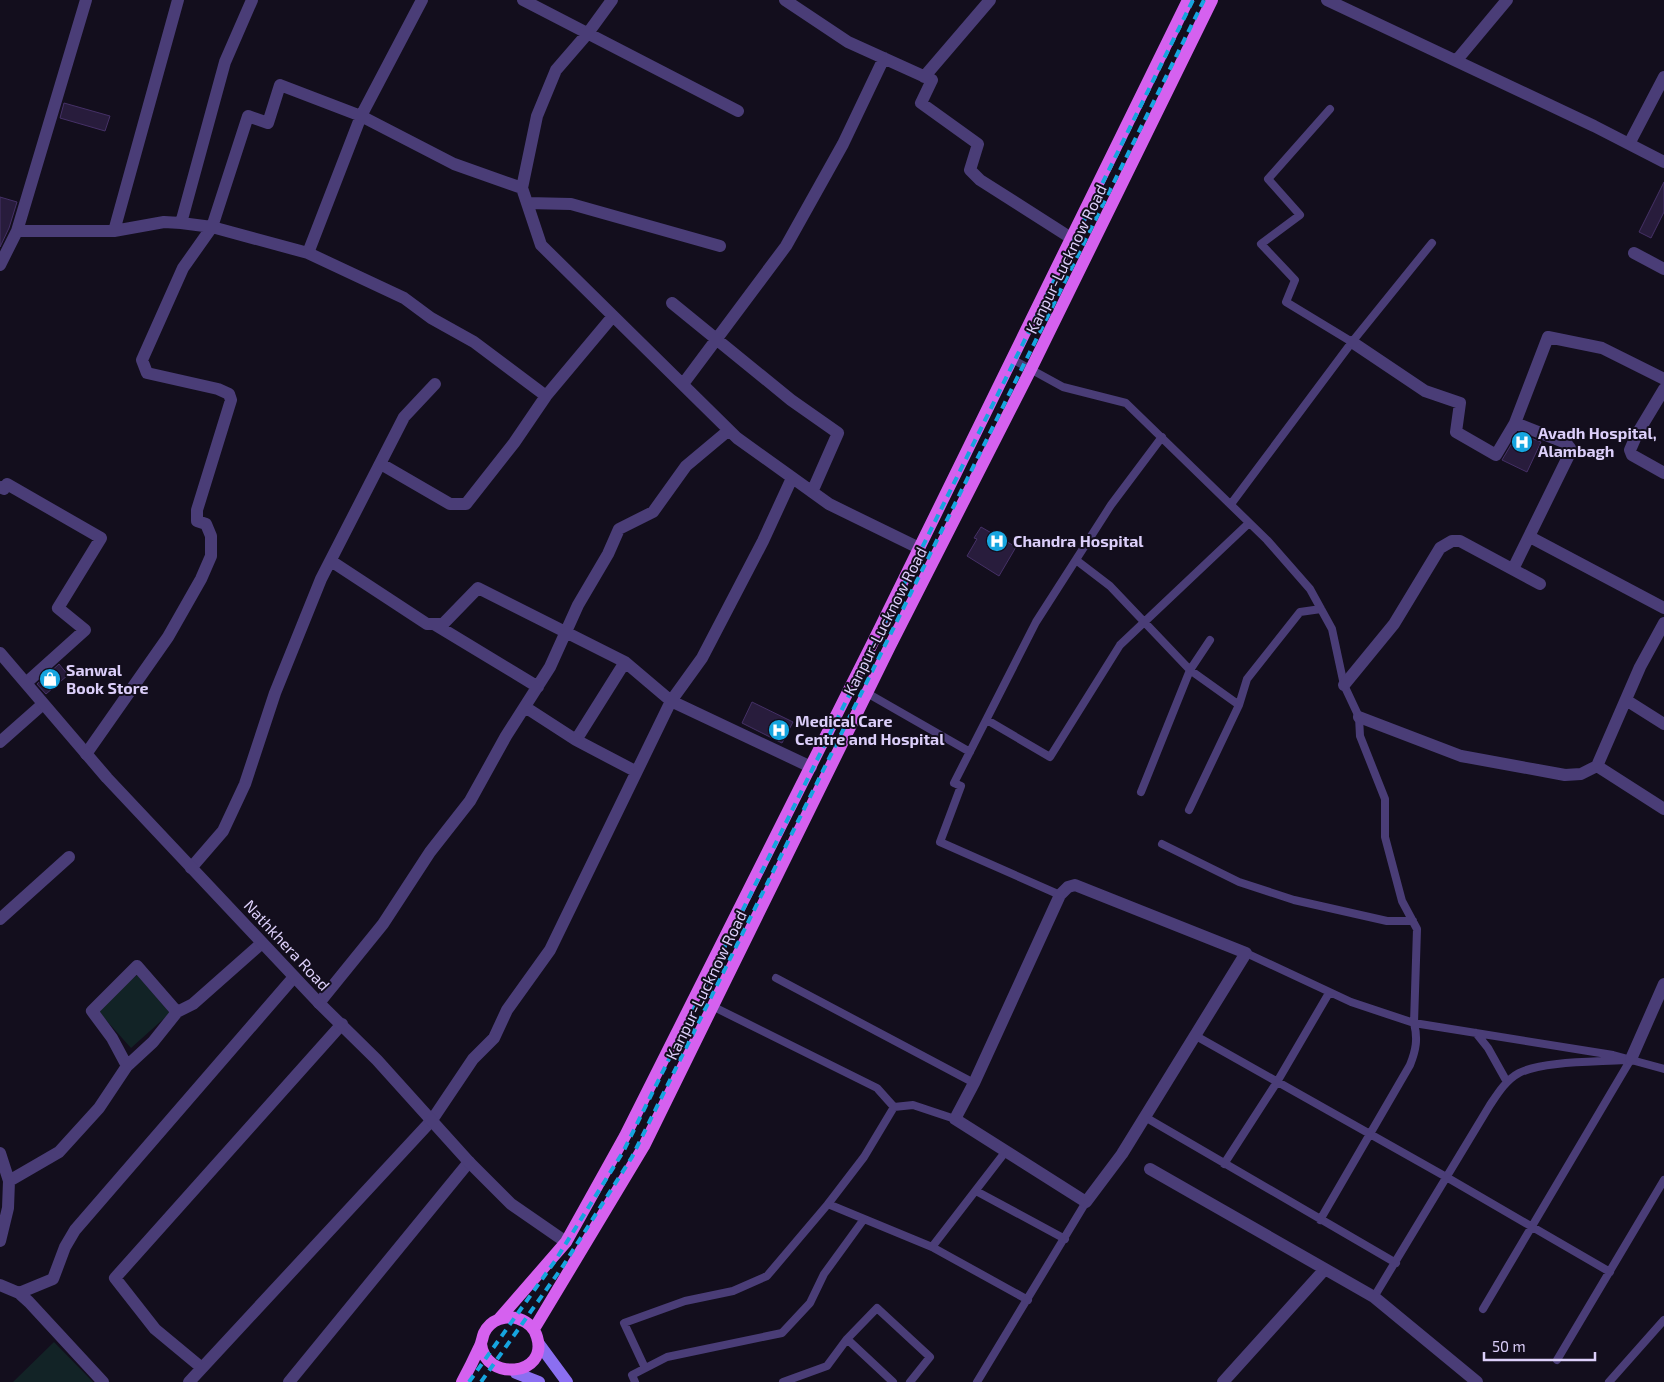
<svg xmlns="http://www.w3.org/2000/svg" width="1664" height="1382" viewBox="0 0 1664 1382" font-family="'Exo 2',sans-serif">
  <rect width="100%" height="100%" fill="#130e1d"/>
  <!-- green -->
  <path fill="#122326" d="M137,975L170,1013L131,1048L97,1010Z
    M54,1342L93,1382H13Z"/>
  <!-- building -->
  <path fill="#281c3c" stroke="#453066" d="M64,103L110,116L105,131L60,118Z
    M1664,182V212L1651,238L1639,232Z
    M0,197L17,202L9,228L0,247Z
    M1518,433L1541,442L1527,472L1502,460Z
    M981,527L1016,547L999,576L967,556L977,539L974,538Z
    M59,664L68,675L46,694L37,684Z
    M752,702L793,722L782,743L742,723Z"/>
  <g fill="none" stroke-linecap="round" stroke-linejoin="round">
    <!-- service -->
    <path stroke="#4a3d77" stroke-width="8" d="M1330,109L1268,179L1300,215L1261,244L1295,280L1286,302L1352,342
      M1012,359L1063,387L1126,403L1267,540L1310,589L1332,629L1344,685L1359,717L1360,736L1385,799V837L1402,901L1417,929L1414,1023C1418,1039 1416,1050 1410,1065L1320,1220
      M1231,504L1352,342L1432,243
      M1076,560L1110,586L1190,670L1239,705
      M867,693L970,752
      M987,720L1050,757L1120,645L1249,523
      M1141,792L1190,670L1210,640
      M1189,810L1239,705L1247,679L1300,612L1321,609
      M1162,844L1239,882L1294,900L1387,921H1413
      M1060,895L940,842L961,786L954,783L1036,622L1111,505L1162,437
      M1246,953L1351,1002L1414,1023L1613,1055L1664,1069
      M776,978L974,1083
      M714,1007L877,1088L894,1107
      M1476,1033L1488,1048L1507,1082
      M1196,1036L1448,1178L1610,1272
      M1145,1117L1396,1263
      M1224,1164L1277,1082L1329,993
      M976,1191L1065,1239
      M828,1204L864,1157L894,1107L913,1105L955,1119
      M932,1247L1006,1151
      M1374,1297L1490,1105C1498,1093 1506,1080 1519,1073C1543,1061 1596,1062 1624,1060
      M1483,1309L1631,1059
      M847,1339L893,1382
      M1557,1360L1664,1180
      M645,1368L624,1323L685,1301L733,1291L767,1276L828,1204L932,1247L1028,1300
      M635,1382L632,1375L667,1357L782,1333L810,1303L824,1274L864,1219
      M783,1382L827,1366L847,1339L877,1308L930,1357L910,1382
      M977,1382L1086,1202
      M1609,1382L1664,1320"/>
    <!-- minor -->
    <path stroke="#4a3d77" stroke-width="12" d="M523,0L738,111
      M785,0L848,42L932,80L921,103L978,144L970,170L980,180L1071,238
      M1327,0L1594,126L1664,162
      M1456,61L1507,0
      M924,77L990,0
      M1629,144L1664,77
      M522,188L537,116L556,70L588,33L612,0
      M527,203L571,204L720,246
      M181,223L212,227L308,253L404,298L431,318L474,342L546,396
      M17,231H114L164,222L181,223L225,62L252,0
      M114,231L178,0
      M308,253L361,116L422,0
      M1634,253L1664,269
      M0,265L17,231L86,0
      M672,303L791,400L838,433L812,492
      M1352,342L1425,391L1460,403L1456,432L1496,455L1515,423L1548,337L1602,348L1664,379
      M683,384L786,246L843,144L884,58
      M1664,389L1637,434L1630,450L1632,455L1664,473
      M381,464L450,504H466L514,443L546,396L613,316
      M0,487L4,489L7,484L101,538L58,608L85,630L26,683
      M1530,537L1664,608
      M331,561L427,624H443L478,588L625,662L671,701L811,767
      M1513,569L1568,457L1570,448L1566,443L1515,423
      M434,624L538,687
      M625,662L576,740L635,771
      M1344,685L1394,624L1440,548L1452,541H1460L1540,584
      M1626,700L1664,724
      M525,707L576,740
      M1359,717L1461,756L1565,775L1581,774L1597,766L1640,667L1664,623
      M0,742L43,704
      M86,754L168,637L201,579L211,556V536L206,524L197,521V510L231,400L229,394L218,389L147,373L142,360L183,268L212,227L248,116L268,123L280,85L361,116L454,164L522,188L541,245L737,438L829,504L919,548
      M1597,766L1664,809
      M191,868L223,831L245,784L275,693L321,579L404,417L435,384
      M1075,885L1246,953L1122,1154L1086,1202L955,1119L974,1083L1060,895L1068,887Z
      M0,919L69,857
      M319,1003L383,924L430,852L470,801L506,736L550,667L578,605L608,554L619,529L653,512L686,466L729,430
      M177,1012L193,1004L262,943
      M1631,1059L1664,984
      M0,1153L9,1181L8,1208L0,1241
      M1150,1169L1374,1297L1477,1382
      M9,1181L59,1152L99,1108L127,1066L153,1042L177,1012L137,966L92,1011L112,1038L127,1066
      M0,1285L19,1293L29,1302L103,1382
      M19,1293L53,1279L65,1247L75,1230L294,977
      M202,1368L155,1329L115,1278L342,1024
      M189,1382L432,1120L473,1059L494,1038L507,1010L550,950L671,701L702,658L763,541L792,478
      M289,1382L469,1162
      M1223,1382L1325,1269"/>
    <!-- tertiary -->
    <path stroke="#4a3d77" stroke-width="12" d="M0,653L107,778L319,1003L377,1060L469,1162L511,1204L566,1242"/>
    <!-- secondary -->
    <path stroke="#8b6ff1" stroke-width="12" d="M539,1344L567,1382
      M516,1373L539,1382"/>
    <!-- primary -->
    <path stroke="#d561ef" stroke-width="12" d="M499,1319L566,1242L625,1136L875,638L1188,0
      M534,1329L644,1146L890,646L1031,369L1212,0
      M462,1382C468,1371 474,1359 479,1348C482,1343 482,1338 484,1333C490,1320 506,1314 519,1319C528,1322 535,1329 537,1337C549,1376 485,1382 481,1344"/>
    <!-- rail -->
    <path stroke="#16a5df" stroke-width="4" stroke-dasharray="8 6" stroke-linecap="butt" d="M469,1382L555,1261L623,1152L1193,0
      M481,1382L563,1266L632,1157L1204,0"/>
  </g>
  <!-- icons -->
  <defs>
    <g id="hospital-disc" transform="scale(1.125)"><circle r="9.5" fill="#16a5df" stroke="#130e1d"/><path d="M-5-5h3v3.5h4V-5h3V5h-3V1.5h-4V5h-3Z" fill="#fff"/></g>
    <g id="shop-disc" transform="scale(1.125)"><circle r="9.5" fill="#16a5df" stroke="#130e1d"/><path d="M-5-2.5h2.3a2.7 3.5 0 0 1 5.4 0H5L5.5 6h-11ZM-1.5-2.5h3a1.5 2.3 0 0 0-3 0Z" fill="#fff"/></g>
  </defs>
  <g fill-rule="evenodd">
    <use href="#hospital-disc" x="1522" y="442"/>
    <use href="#hospital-disc" x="997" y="541"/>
    <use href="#shop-disc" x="50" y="679"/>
    <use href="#hospital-disc" x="779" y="730"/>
  </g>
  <g text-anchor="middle" stroke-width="4" stroke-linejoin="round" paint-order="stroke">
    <!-- street labels -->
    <g font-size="16" fill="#dccffa" stroke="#130e1d">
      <text transform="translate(1066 259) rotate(-64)" y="6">Kanpur-Lucknow Road</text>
      <text transform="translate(885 621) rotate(-63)" y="6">Kanpur-Lucknow Road</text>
      <text transform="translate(287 945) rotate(47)" y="6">Nathkhera Road</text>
      <text transform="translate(706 985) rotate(-64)" y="6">Kanpur-Lucknow Road</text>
    </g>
    <!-- poi labels -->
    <g font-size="16" font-weight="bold" fill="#dccffa" stroke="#130e1d" text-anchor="start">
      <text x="1538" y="439">Avadh Hospital,<tspan x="1538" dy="18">Alambagh</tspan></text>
      <text x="1013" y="547">Chandra Hospital</text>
      <text x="66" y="676">Sanwal<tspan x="66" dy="18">Book Store</tspan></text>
      <text x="795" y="727">Medical Care<tspan x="795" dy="18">Centre and Hospital</tspan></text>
    </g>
  </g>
  <!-- scale -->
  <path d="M1484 1352v8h111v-8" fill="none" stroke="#dccffa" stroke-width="2.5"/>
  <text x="1492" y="1352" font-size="15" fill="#dccffa" stroke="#130e1d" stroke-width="4" paint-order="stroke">50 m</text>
</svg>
